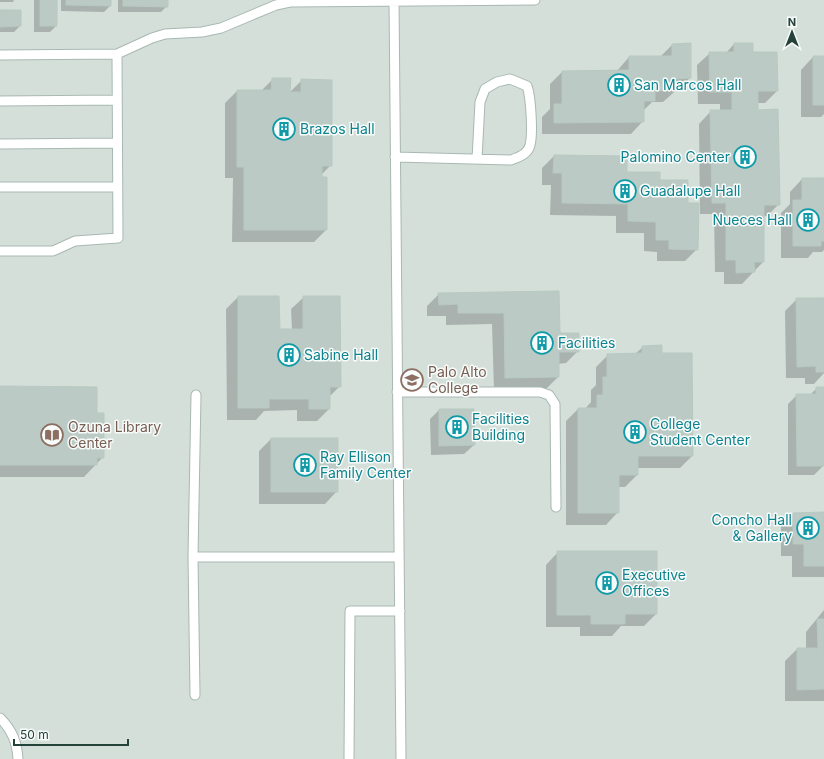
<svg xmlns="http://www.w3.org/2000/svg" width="824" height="759" viewBox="0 0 824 759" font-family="Inter,sans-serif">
  <rect width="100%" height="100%" fill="#e6efeb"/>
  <!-- built -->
  <path fill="#d4dfda" d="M0,0H824V759H0Z"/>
  <!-- shadow -->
  <path fill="#0003" d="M0,0H14L13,2H0Z
    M34,0H56V26L50,32H34Z
    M61,0H110V6L104,12L61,11Z
    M118,0H167V6L161,12H118Z
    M0,11H20V26L14,32H0Z
    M690,44V78L663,102H652L643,111V121L631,134H542V117L550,109V84L562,72L617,71L629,57H660L672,45Z
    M734,44L752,53L777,91L765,103H757V111L779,204L767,216H763V262L742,284H724V272H715L714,214H700L699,124L711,111H720V104H698L697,65L710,53H726Z
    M813,57H824V114L821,117H801V70Z
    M272,80L289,93L302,80L331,165L321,175L326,230L314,242H232L233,178H225V103L237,91H261Z
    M554,156L659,181L687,204L697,249L685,261H657V252L644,251V233H616V216L550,215L551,185H542V168Z
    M802,179H824V250L822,252H813L808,258H781V213L790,204V192Z
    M558,292L559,334L578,351L566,363L558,364V377L546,389L494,390L492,324L446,325V316H427V306L439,294Z
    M238,297H278L279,330H292L291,309L304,297L340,386L329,397V409L317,421H297V410L264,411L256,420H227L226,309Z
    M797,299H824V373L814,384H805V378H786L785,311Z
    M643,347L661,354L692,456L680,468H637V475L625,487H618V512L606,525H566V421L578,409H585L591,402V390L596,385V367L608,355L635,354Z
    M0,387L96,414L103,457L84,477H0Z
    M817,388L824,455L823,466L814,475H788V404L797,395H810Z
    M439,410L474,445L464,454L431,455L430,419Z
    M271,439L337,491L325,504H259V451Z
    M824,513V577H792V556H781V526L793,514Z
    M558,552L656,614L644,626H621L612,636H580V627H546V565Z
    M824,610V701H785V661L797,649H806V632Z"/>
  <!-- building -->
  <path fill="#bbcac4" stroke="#b8c9c2" d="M40,0H57V26H40Z
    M66,0H111V6L66,5Z
    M123,0H168V7L123,6Z
    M0,10H21V26L0,27Z
    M691,43V78L676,79V90L655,91V101H644V122L554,123V104H562V71L629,70V56H672V44Z
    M734,43H753V52H777L778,91H758V110L778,109L780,205H764V262H754L755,272L736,273V260H726V203H712L710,110H732V92H710L709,52H734Z
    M813,56H824V105H813Z
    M272,78H291L290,92H301V79L332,80V166H322V177H327V230H244V167H237V90H271Z
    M554,155L627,156V172H660V180H688V203H699L698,250L669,249V240H656V222L628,221V204L562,203V173H553Z
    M802,178H824V241H821V246H793V200H802Z
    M559,291L560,333H579V352H559V377L505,378L504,313H458V304L439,305L438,293Z
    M238,296H279L280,329H303V296H340L341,387H330V409H309V399H269V408H238Z
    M796,298H824V372H816V366L797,367Z
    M662,345V353H692L693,456H638V475H619V513H578V408H597V395H603V377H607V354L642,353V346Z
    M0,386L97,387V413H104V458H97V465H0Z
    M816,387H824V466H797L796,394H816Z
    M439,409H474L475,445L439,446Z
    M271,438H338V492H271Z
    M824,512V566H804V544H793V513Z
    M557,551H657V614H625V624H591V615H557Z
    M817,619H824V689L797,690V648H818Z"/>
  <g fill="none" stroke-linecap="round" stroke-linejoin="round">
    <!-- lane casing -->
    <g stroke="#a8b8b2" stroke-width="11">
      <path id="lane" d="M394,0L401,759
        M0,55L117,54L152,38L165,34L202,32L221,28L276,5L290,2L535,0
        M0,101L117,100
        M0,144L117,143
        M395,157L511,160C519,157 528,154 530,145C533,134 531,97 527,86L510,79L497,82L485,89L480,102L477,159
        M0,187H117
        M0,251H53L75,241L118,238L117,54
        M397,392H540L549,395L555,404L556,507
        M193,557L196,395
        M195,695L193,557H399
        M0,718C12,730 17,742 18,759
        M349,759L350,611H400"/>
    </g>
    <!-- lane -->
    <use href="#lane" stroke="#fff" stroke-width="9"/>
  </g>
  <!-- icons -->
  <defs>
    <g id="building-ring" transform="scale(1.15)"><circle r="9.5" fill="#f7fbf9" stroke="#0f9aa8" stroke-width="1.5"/><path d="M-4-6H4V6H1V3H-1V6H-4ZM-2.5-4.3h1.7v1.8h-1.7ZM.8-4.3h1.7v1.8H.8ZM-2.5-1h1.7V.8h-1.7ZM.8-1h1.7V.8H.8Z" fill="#0f9aa8"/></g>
    <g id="university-ring" transform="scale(1.15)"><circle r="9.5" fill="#f7fbf9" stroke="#8d6e63" stroke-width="1.5"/><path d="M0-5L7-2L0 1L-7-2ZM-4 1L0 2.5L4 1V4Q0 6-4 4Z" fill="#8d6e63"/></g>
    <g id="library-ring" transform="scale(1.15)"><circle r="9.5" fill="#f7fbf9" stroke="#8d6e63" stroke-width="1.5"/><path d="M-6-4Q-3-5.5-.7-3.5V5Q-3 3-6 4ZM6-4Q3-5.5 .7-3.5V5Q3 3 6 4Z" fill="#8d6e63"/></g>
  </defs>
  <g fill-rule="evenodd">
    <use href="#building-ring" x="619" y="85"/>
    <use href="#building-ring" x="284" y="129"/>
    <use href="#building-ring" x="745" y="157"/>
    <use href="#building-ring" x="625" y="191"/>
    <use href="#building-ring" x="808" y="220"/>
    <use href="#building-ring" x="542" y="343"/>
    <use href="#building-ring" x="289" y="355"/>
    <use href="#university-ring" x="412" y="380"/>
    <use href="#building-ring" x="457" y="427"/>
    <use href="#building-ring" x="635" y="432"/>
    <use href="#library-ring" x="52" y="435"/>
    <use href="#building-ring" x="305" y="465"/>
    <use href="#building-ring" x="808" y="528"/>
    <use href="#building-ring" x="607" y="583"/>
  </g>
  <g text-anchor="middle" stroke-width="3" stroke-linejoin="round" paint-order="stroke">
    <!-- culture labels -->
    <g font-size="14" fill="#0d838f" stroke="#f7fbf9" text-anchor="start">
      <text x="634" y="90">San Marcos Hall</text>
      <text x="300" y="134">Brazos Hall</text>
      <text x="730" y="162" text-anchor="end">Palomino Center</text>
      <text x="640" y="196">Guadalupe Hall</text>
      <text x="792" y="225" text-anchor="end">Nueces Hall</text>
      <text x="558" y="348">Facilities</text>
      <text x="304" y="360">Sabine Hall</text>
      <text x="472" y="424">Facilities<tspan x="472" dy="16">Building</tspan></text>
      <text x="650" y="429">College<tspan x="650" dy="16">Student Center</tspan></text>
      <text x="320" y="462">Ray Ellison<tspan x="320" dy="16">Family Center</tspan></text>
      <text x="792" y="525" text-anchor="end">Concho Hall<tspan x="792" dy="16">&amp; Gallery</tspan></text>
      <text x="622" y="580">Executive<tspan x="622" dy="16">Offices</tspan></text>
    </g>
    <!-- education labels -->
    <g font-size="14" fill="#785e54" stroke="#f7fbf9" text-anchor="start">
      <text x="428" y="377">Palo Alto<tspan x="428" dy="16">College</tspan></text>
      <text x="68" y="432">Ozuna Library<tspan x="68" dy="16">Center</tspan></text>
    </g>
  </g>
  <!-- north arrow -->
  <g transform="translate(792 32)" stroke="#f7fbf9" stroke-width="3" paint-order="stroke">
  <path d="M0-3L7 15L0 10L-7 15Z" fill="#24423a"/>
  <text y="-6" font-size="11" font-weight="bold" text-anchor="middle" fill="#24423a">N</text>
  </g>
  <!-- scale -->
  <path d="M14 739v6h114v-6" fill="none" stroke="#24423a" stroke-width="2"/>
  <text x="20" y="739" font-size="12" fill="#24423a" stroke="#f7fbf9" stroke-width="3" paint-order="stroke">50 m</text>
</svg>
